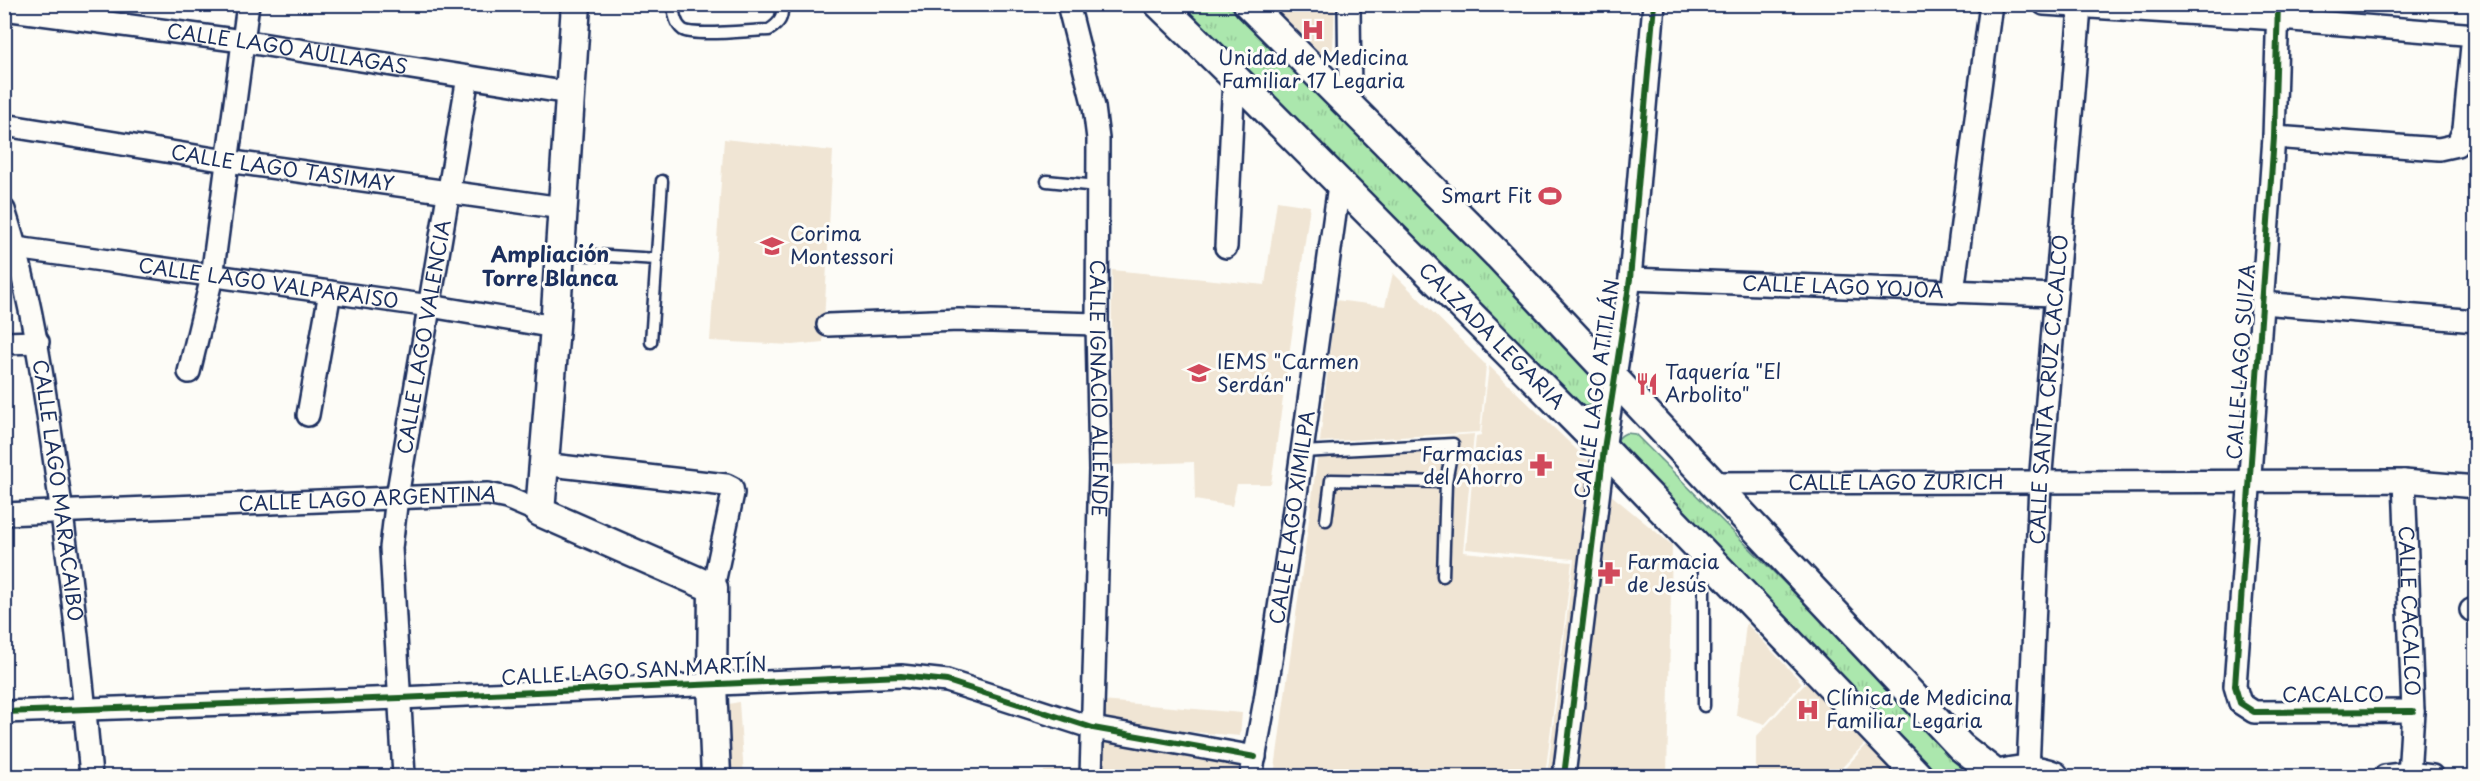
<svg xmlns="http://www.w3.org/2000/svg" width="2480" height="781" viewBox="0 0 2480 781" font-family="'Playpen Sans',sans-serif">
  <defs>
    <pattern id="grass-tufts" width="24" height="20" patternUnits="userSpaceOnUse" patternTransform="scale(1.5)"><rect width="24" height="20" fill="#abe7ad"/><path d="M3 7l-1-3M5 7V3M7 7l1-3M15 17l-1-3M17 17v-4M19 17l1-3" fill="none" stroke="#93c697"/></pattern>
  </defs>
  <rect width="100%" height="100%" fill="#fdfcf7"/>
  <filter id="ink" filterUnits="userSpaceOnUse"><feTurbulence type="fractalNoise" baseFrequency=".0167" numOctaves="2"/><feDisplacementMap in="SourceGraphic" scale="12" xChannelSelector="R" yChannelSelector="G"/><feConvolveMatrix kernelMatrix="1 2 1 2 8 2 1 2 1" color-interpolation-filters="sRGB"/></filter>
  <g filter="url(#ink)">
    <!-- built -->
    <path fill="#f0e5d4" d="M1268,5H1335L1333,49L1326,56L1312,53Z
      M724,139L833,151L823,342L792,345L710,341Z
      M1277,201L1310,206L1271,484H1237L1232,506L1195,500L1194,462L1111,465L1112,270L1265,285Z
      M1393,273L1486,365L1480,432L1320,442L1335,300L1385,306Z
      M1489,366L1598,470L1561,776H1547L1574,559L1466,549L1476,436L1481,435Z
      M1474,434L1463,552L1572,562L1545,776H1274L1319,446Z
      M1605,490L1672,545L1667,776H1569Z
      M1746,623L1802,683L1765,724L1736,715Z
      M1806,683L1868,740L1834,776H1756V737Z
      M1102,701L1242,713L1240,736L1100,724Z
      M739,702L744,776H727L729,704Z
      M1099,738L1247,759L1245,776H1097Z
      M1869,742L1901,776H1838Z
      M1083,767V776H1044V771Z"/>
    <!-- grass -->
    <path fill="url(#grass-tufts)" stroke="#638b86" stroke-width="1.5" d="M1181,5H1231L1399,172L1602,381L1603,390L1601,398L1593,404L1582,407L1568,395Z
      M1626,433L1635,434L1951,749L1982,776H1930L1617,447C1617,439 1619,436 1626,433Z"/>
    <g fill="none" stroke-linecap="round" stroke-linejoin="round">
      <!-- lane casing -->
      <g stroke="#1b2f5e" stroke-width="15">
        <path id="lane" d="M673,4C674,14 675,24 683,30C695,37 752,30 769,30C780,23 783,18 782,4
          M1047,181L1097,186
          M560,253L657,259
          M651,342L662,181
          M1302,452L1453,444L1446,482L1443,576
          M1326,520L1331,480L1446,482
          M1704,559V706"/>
      </g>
      <!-- street casing -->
      <g stroke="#1b2f5e" stroke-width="26">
        <g id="street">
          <path id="s1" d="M1068,4L1094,107L1098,139L1097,324L1100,470L1091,776"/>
          <path d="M1349,4L1350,105"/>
          <path d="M2044,4L2278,19L2476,35"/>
          <path d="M2278,4L2274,137L2235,686L2240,703L2254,712L2413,711"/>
          <path id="s2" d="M4,9L242,41L569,93"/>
          <path id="s3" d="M4,125L227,161L562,208"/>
          <path d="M2274,137L2439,149L2457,145L2464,129L2473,35"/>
          <path id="s4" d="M4,210C31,293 43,378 55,464C70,568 82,672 91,776"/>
          <path d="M1226,247L1234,77"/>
          <path id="s5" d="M16,248L430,306L555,327"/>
          <path id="s6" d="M1630,279L2055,295"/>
          <path d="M1953,292L1991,4"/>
          <path d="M2262,303L2476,321"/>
          <path d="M828,325L959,320L1097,324"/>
          <path d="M4,343L38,342"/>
          <path d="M189,372L212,277L248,4"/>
          <path d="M308,415L330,292"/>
          <path d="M542,464L726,485L732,488L733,493L713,588"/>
          <path id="s7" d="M2404,481L2413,711L2409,776"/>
          <path id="s8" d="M1713,483L2404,481L2476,487"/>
          <path id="s9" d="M4,514L488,494L507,498L540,512"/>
          <path d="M2471,610L2476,611"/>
          <path d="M4,712L400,698L901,676L947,681L1093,728L1255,757"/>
          <path id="s10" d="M2028,770L2040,484L2080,8"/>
          <path id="s11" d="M404,776L391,548L397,497L468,77"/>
          <path id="s12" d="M1251,776L1265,700L1293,516L1339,185"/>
          <path d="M1564,776L1604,449L1630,279L1654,4"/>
          <path d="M2385,776L2409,773L2432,776"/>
        </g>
      </g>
      <!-- secondary casing -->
      <g stroke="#1b2f5e" stroke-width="33">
        <g id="secondary">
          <path d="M576,4L555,327L540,512L713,588L712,684L716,776"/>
          <path id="s13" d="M1159,4L1234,77L1604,449L1918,776"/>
          <path d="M1248,4L1498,255L1961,747L1998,776"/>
          <path d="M1996,776C2015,769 2035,768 2054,776"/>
        </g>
      </g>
      <!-- lane -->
      <use href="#lane" stroke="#fdfcf7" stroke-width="10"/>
      <!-- street -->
      <use href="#street" stroke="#fdfcf7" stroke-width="21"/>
      <!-- secondary -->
      <use href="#secondary" stroke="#fdfcf7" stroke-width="28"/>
      <!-- cycleway casing -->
      <g stroke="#fdfcf7" stroke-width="10">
        <path id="cycleway" d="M2278,4L2274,137L2235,686L2240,703L2254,712L2413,711
          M4,712L400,698L901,676L947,681L1093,728L1255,757
          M1564,776L1604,449L1630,279L1654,4"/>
      </g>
      <!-- cycleway -->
      <use href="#cycleway" stroke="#1b5e20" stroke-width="6"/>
    </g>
  </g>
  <!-- icons -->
  <defs>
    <g id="hospital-bare" transform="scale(1.8)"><path d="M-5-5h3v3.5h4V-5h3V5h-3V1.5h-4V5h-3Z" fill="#d1495b" stroke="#fdfcf7" stroke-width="2.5" paint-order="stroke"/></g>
    <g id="stadium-bare" transform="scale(1.8)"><path d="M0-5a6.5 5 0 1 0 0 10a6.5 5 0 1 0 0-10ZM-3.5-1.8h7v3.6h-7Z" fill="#d1495b" stroke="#fdfcf7" stroke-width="2.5" paint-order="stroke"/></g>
    <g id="school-bare" transform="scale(1.8)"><path d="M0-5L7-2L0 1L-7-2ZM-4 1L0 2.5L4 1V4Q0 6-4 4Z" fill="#d1495b" stroke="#fdfcf7" stroke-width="2.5" paint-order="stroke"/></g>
    <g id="university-bare" transform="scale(1.8)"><path d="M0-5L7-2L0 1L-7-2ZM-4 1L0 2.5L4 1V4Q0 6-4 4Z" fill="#d1495b" stroke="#fdfcf7" stroke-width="2.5" paint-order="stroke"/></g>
    <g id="restaurant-bare" transform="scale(1.8)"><path d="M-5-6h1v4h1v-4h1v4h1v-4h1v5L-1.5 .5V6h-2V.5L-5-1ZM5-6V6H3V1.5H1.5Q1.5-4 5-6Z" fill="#d1495b" stroke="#fdfcf7" stroke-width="2.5" paint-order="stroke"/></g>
    <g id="pharmacy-bare" transform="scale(1.8)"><path d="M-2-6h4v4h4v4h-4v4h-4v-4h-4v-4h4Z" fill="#d1495b" stroke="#fdfcf7" stroke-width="2.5" paint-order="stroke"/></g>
  </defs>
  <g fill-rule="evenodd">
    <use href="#hospital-bare" x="1313" y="30"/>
    <use href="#stadium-bare" x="1550" y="196"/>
    <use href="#school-bare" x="772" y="246"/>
    <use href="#university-bare" x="1199" y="373"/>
    <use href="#restaurant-bare" x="1647" y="384"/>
    <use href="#pharmacy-bare" x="1541" y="465"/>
    <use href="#pharmacy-bare" x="1609" y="573"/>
    <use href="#hospital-bare" x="1808" y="710"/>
  </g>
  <g text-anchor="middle" stroke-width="6" stroke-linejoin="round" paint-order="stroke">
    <!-- street labels -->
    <g font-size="20" fill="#1b2f5e" stroke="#fdfcf7">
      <text dy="7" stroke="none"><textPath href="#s2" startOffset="286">CALLE LAGO AULLAGAS</textPath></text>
      <text dy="7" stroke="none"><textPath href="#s3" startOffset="282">CALLE LAGO TASIMAY</textPath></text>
      <text dy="7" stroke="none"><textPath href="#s5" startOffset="255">CALLE LAGO VALPARAÍSO</textPath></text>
      <text dy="7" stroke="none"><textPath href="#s6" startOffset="213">CALLE LAGO YOJOA</textPath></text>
      <text dy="7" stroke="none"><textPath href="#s11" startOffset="442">CALLE LAGO VALENCIA</textPath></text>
      <text dy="7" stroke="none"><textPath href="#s13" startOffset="470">CALZADA LEGARIA</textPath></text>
      <text transform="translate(2241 362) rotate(-86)" y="7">CALLE LAGO SUIZA</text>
      <text dy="7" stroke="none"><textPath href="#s1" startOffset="388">CALLE IGNACIO ALLENDE</textPath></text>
      <text transform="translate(1597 389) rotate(-82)" y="7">CALLE LAGO ATITLÁN</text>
      <text dy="7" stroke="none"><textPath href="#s10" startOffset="381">CALLE SANTA CRUZ CACALCO</textPath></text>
      <text dy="7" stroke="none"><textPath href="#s8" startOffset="183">CALLE LAGO ZURICH</textPath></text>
      <text dy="7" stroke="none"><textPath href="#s4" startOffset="286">CALLE LAGO MARACAIBO</textPath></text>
      <text dy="7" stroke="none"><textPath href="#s9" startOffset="364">CALLE LAGO ARGENTINA</textPath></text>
      <text dy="7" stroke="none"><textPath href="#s12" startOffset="262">CALLE LAGO XIMILPA</textPath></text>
      <text dy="7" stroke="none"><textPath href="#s7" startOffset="130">CALLE CACALCO</textPath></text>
      <text transform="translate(634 671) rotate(-3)" y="7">CALLE LAGO SAN MARTÍN</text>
      <text x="2333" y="702">CACALCO</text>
    </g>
    <!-- poi labels -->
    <g font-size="20" fill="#1b2f5e" stroke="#fdfcf7" text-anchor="start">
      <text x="1313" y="65" text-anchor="middle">Unidad de Medicina<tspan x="1313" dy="23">Familiar 17 Legaria</tspan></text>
      <text x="1532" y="203" text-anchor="end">Smart Fit</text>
      <text x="790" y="241">Corima<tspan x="790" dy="23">Montessori</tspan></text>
      <text x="1217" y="369">IEMS "Carmen<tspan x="1217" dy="23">Serdán"</tspan></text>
      <text x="1665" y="379">Taquería "El<tspan x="1665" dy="23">Arbolito"</tspan></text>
      <text x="1523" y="461" text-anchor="end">Farmacias<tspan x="1523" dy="23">del Ahorro</tspan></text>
      <text x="1627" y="569">Farmacia<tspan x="1627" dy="23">de Jesús</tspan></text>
      <text x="1826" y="705">Clínica de Medicina<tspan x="1826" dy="23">Familiar Legaria</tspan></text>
    </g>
    <!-- neighbourhood labels -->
    <g font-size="21" font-weight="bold" fill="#1b2f5e" stroke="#fdfcf7">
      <text x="550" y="262">Ampliación<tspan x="550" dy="24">Torre Blanca</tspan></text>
    </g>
  </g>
  <!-- margin -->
  <rect width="2480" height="781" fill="none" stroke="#fdfcf7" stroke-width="24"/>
  <rect x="12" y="12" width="2456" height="757" fill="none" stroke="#1b2f5e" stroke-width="2" filter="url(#ink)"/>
</svg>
